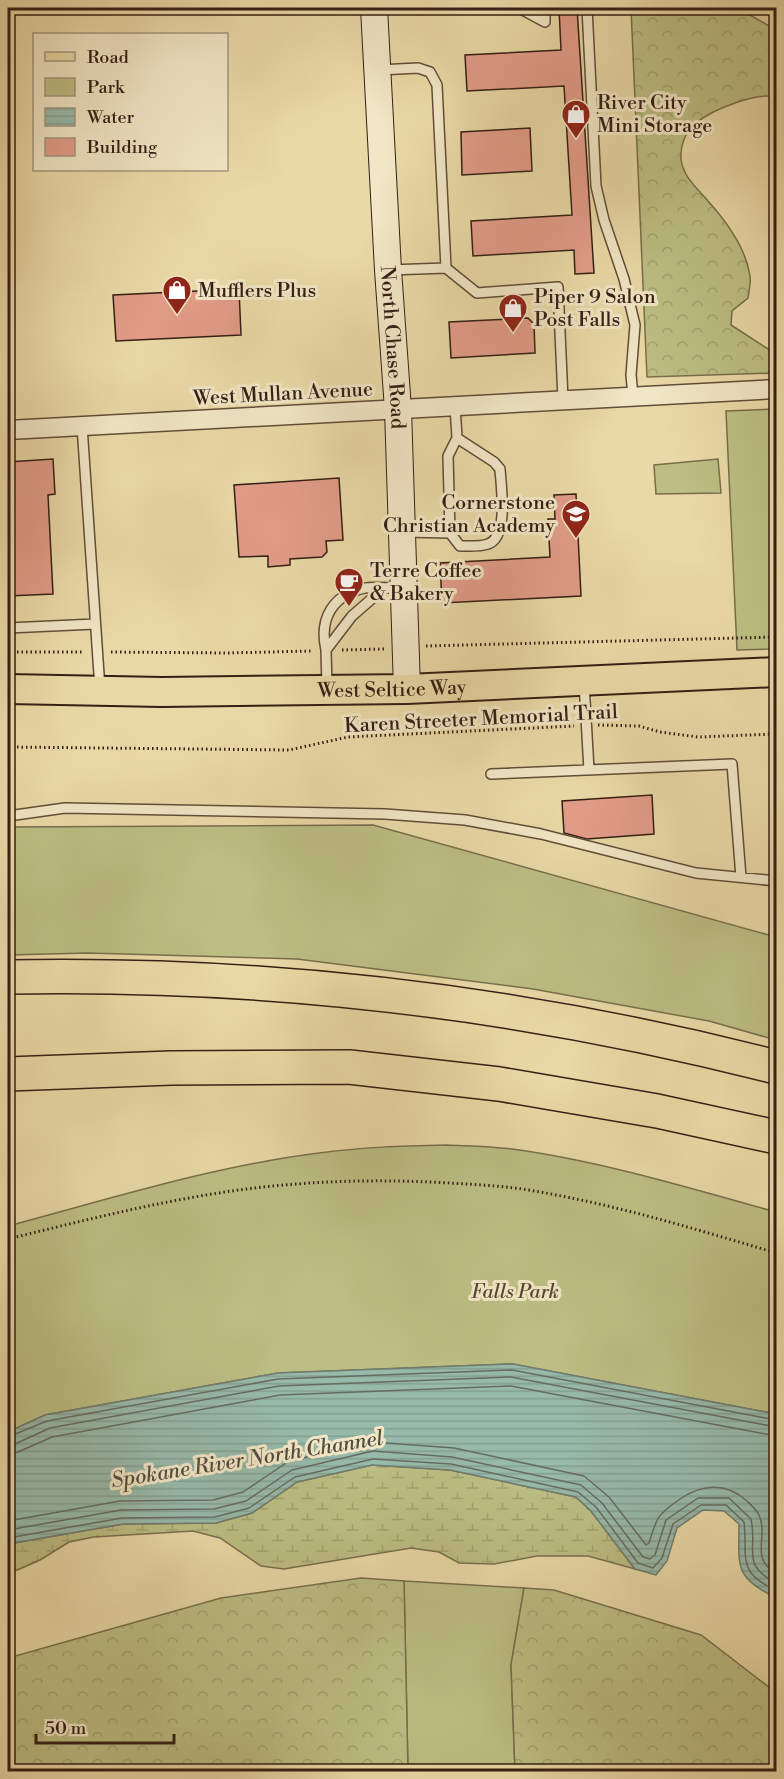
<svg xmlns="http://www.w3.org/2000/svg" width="784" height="1779" viewBox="0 0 784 1779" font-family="'Libre Bodoni',serif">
  <defs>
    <pattern id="forest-crowns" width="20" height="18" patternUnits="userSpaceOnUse" patternTransform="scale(1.5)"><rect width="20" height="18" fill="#bcbe83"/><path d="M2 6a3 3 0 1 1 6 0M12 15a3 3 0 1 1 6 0" fill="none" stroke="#a2a370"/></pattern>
    <pattern id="wetland-marsh" width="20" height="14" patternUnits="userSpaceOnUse" patternTransform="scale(1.5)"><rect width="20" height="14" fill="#bcbe83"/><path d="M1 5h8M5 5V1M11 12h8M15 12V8" fill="none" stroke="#a2a370"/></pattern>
    <pattern id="water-rules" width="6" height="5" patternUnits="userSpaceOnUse" patternTransform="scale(1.5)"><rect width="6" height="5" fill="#97baaa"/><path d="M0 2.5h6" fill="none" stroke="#839f91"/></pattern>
  </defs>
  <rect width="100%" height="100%" fill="#e9d9a6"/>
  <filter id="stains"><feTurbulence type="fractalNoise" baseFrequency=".00333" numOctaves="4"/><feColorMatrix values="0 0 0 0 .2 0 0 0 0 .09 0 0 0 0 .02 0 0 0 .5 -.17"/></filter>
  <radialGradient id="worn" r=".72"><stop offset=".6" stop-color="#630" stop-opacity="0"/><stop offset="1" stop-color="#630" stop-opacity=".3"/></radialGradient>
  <!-- green -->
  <path fill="#bcbe83" stroke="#786e4c" stroke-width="1.5" d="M776,409V649L737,650L726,411Z
    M718,459L721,493L656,494L654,465Z
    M373,825L776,937V1040L709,1021L533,989L297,959L88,953L8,955V827Z
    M447,1145C468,1146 490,1146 512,1149C601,1161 689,1188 776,1212V1414L512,1364L278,1373L45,1415L8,1432V1226C110,1199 214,1166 319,1153C362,1147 404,1146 447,1145Z
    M404,1581L524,1588L511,1665L515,1771H408Z"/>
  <!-- forest -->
  <path fill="url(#forest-crowns)" stroke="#786e4c" stroke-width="1.5" d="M631,8H738L776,30V98C759,90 710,111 696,123C685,132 680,146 681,159C683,177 697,188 708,201C726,221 746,248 750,276C751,283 749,291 748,298L732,311L731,325L768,349L776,350V373L647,377Z
    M361,1578L404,1581L408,1771H8V1658L221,1598Z
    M524,1588L554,1590L701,1635L774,1691L776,1697V1771H515L511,1665Z"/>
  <!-- wetland -->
  <path fill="url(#wetland-marsh)" stroke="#786e4c" stroke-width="1.5" d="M372,1465L450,1470L576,1497L591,1511L635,1569L588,1556H537L494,1564L459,1563L439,1552L411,1548L284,1569L261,1566L220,1538L193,1531L94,1537L69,1542L40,1560L8,1574V1544L123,1524L216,1523L252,1513L297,1482Z"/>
  <!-- water -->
  <path fill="url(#water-rules)" stroke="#6f7c6e" stroke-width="1.5" d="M513,1364L776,1414V1598C734,1576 739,1569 739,1524L724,1511L703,1510L677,1528L667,1561L656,1575L635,1569L591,1511L576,1497L450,1470L372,1465L297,1482L252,1513L216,1523L123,1524L8,1544V1432L45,1415L278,1373Z"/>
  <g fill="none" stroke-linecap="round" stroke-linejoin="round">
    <!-- shore -->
    <path stroke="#666c60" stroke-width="1.5" d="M8,1437L47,1421L278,1379L512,1370L776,1420
      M8,1445L15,1444L50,1428L279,1386L511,1377L776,1427
      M8,1454L18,1452L52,1437L280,1395L511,1386L776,1436
      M8,1521L120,1501L213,1500L243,1492L289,1461L373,1442L454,1448L584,1476L609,1497L646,1545L649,1543C657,1517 657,1515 680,1499C702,1484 726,1482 747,1501C751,1505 756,1509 759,1515C769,1537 749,1558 776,1573
      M8,1530L121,1510L214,1509L246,1501L292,1470L373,1451L452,1457L581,1485L602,1503L643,1557L650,1559L655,1555L666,1520L698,1498H729L751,1519C758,1551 740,1564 776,1583
      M8,1538L122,1518L215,1517L249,1508L295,1477L373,1459L451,1464L578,1492L596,1507L638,1563L653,1568L662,1558L673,1524L701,1505H726L744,1522C748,1561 736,1570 776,1591"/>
  </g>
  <!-- building -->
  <path fill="#e29c88" stroke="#341e15" stroke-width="1.5" d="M559,8H577L594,273L575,274L574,250L473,256L471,221L572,215L564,86L467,91L465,55L561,50Z
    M530,128L532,171L462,175L461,132Z
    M239,289L241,335L116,341L113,295Z
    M528,318L534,324L535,353L451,358L449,322Z
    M53,459L55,494L48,495L53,594L8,596V462Z
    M339,478L343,540L326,541L327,552L322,557L290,559V565L268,567V556L239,557L234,485Z
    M576,494L581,596L442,603L440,563L550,557L548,519H555L554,495Z
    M652,795L654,834L587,839L564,833L562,801Z"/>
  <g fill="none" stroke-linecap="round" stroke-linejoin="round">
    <!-- lane casing -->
    <g stroke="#614d39" stroke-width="12">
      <path id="lane" d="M519,8L545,22V8
        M587,8L596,186L604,220L624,279L635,325L631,375L633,396
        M379,70L418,68L430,72L437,85L446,268
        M389,270L446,268L477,293L558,287L563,400
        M455,406L457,438L448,456L450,533L460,546C468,546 480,547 488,544C509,537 501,486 500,469L494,462L457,438
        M82,426L100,689
        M405,532L450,533
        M383,589L352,616L326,650C319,619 332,595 365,588C375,586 391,589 403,588
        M8,628L95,624
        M326,650L327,687
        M584,683L589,770
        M491,774L732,764L741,877
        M8,816L65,808L385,814L465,820L541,834L696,873L776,881"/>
    </g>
    <!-- street casing -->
    <g stroke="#614d39" stroke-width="21">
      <path id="street" d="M8,430L776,389"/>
    </g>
    <!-- secondary casing -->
    <g stroke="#341e15" stroke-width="28">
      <g id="secondary">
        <path id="s1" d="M374,8L388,270L398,409L407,689"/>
      </g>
    </g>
    <!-- primary casing -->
    <g stroke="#341e15" stroke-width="32">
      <g id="primary">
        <path id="s2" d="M8,689L162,692L407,689L776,672"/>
      </g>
    </g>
    <!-- highway casing -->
    <g stroke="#341e15" stroke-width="36">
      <path id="highway" d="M8,977C269,972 523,1002 776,1067
        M8,1074L171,1068L349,1067L499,1084L657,1111L776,1137"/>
    </g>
    <!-- path -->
    <path stroke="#341e15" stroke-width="3" stroke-dasharray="1.5 3" stroke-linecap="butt" d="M426,646L776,637
      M342,650L384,649
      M8,652H84
      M111,652L227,653L312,651
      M598,725L639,726L660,732L698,737L776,734
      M8,747L289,750L348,737L574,726
      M8,1239C102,1216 198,1191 296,1184C348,1180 398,1180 450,1183C480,1185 510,1186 540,1192C620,1206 699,1230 776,1253"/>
    <!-- lane -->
    <use href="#lane" stroke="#f1e6c5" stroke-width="9"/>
    <!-- street -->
    <use href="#street" stroke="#f1e6c5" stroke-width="18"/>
    <!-- secondary -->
    <use href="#secondary" stroke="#f1e6c5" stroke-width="26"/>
    <!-- primary -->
    <use href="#primary" stroke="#e9d9a6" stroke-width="28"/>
    <!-- highway -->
    <use href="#highway" stroke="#e9d9a6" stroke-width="33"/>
  </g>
  <!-- icons -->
  <defs>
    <g id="shop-pin" transform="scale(1.5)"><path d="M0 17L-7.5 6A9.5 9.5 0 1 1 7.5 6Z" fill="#8f2418" stroke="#f1e6c5"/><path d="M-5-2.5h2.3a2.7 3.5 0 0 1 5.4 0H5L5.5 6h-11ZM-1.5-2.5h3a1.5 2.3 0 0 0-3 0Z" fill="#fff"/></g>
    <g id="school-pin" transform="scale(1.5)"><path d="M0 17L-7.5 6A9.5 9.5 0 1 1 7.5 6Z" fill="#8f2418" stroke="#f1e6c5"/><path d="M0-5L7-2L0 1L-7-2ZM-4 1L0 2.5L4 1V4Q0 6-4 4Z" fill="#fff"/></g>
    <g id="cafe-pin" transform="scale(1.5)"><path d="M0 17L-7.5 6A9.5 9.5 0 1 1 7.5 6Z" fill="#8f2418" stroke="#f1e6c5"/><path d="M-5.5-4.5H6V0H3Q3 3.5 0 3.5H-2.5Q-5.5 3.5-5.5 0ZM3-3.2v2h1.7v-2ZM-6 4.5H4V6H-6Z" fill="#fff"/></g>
  </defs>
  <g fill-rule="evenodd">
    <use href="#shop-pin" x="576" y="114"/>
    <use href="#shop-pin" x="177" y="290"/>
    <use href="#shop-pin" x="513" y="308"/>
    <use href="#school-pin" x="576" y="514"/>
    <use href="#cafe-pin" x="349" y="582"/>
  </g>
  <g text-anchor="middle" stroke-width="6" stroke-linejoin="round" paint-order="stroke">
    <!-- poi labels -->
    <g font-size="20" fill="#341e15" stroke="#f1e6c5" text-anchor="start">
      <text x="597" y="109">River City<tspan x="597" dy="23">Mini Storage</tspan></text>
      <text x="198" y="297">Mufflers Plus</text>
      <text x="534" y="303">Piper 9 Salon<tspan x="534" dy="23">Post Falls</tspan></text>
      <text x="555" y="509" text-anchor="end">Cornerstone<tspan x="555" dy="23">Christian Academy</tspan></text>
      <text x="370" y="577">Terre Coffee<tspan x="370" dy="23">&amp; Bakery</tspan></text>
    </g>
    <!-- street labels -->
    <g font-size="20" fill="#341e15" stroke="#f1e6c5">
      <text dy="7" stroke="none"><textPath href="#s1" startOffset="340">North Chase Road</textPath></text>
      <text transform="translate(283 393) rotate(-3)" y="7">West Mullan Avenue</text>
      <text dy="7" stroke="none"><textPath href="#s2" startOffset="384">West Seltice Way</textPath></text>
      <text transform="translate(481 718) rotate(-3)" y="7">Karen Streeter Memorial Trail</text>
    </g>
    <!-- park labels -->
    <g font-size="20" font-style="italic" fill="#564630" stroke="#f1e6c5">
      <text x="515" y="1298">Falls Park</text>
    </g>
    <!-- water labels -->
    <g font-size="21" font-style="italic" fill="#524d42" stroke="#f1e6c5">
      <text transform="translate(247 1459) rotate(-9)" y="7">Spokane River North Channel</text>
    </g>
  </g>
  <!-- margin -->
  <rect width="784" height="1779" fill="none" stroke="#e9d9a6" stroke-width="30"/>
  <rect x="9" y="9" width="766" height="1761" fill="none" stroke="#341e15" stroke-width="3"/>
  <rect x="15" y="15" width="754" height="1749" fill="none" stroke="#341e15" stroke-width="1.5"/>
  <!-- legend -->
  <rect x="33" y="33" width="195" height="138" fill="#f1e6c5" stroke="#a5967f" stroke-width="1.5"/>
  <rect x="45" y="52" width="30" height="9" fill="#e9d9a6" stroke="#a5967f" stroke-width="1.5"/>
  <text x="87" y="63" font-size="18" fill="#341e15">Road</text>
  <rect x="45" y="78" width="30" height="18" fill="#bcbe83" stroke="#a5967f" stroke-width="1.5"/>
  <text x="87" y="93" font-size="18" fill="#341e15">Park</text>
  <rect x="45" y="108" width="30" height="18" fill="url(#water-rules)" stroke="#a5967f" stroke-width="1.5"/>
  <text x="87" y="123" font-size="18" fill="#341e15">Water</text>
  <rect x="45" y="138" width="30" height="18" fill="#e29c88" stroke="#a5967f" stroke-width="1.5"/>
  <text x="87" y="153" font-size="18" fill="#341e15">Building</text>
  <!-- scale -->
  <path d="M36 1734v9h138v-9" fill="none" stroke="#341e15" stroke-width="3"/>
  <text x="45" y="1734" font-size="18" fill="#341e15" stroke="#f1e6c5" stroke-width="4.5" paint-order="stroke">50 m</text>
  <rect width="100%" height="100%" filter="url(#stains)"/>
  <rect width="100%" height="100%" fill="url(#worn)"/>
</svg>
